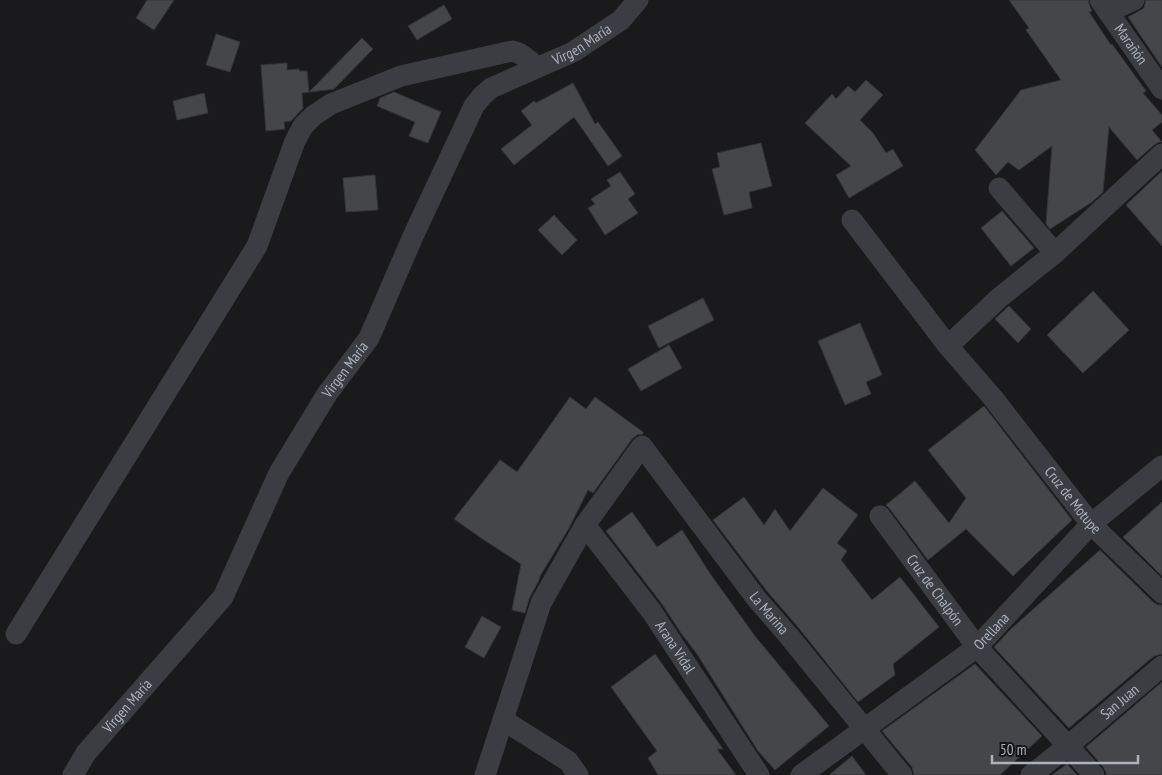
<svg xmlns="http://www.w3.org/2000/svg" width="1162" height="775" viewBox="0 0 1162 775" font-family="'PT Sans Narrow',sans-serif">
  <rect width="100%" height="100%" fill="#1a1a1d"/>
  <!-- building -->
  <path fill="#44464a" stroke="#343539" d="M147,0H174L154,30L136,18Z
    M1009,0H1088L1090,7L1092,11L1089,12L1111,45L1112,44L1146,91L1143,93L1162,115V122L1152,130L1162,142H1159L1154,145L1137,160L1109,127L1103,192L1092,202L1050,229L1046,224L1052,146L1019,170L1008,162L996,175L975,150L1021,90L1061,80L1026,30L1029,28Z
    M1146,0H1162V67L1128,17L1139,11L1144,8Z
    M444,5L452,19L417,40L408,26Z
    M216,34L240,42L230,72L206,65Z
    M362,38L373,49L334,89L302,93L303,108L291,121L284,122L285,129L266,131L261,65L287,63V70L299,69V71H307L309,92Z
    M866,80L883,95L860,120L873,133L886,153L893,149L903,166L849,198L836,175L851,166L805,123L832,94L836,99L848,86L855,92Z
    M573,83L595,124L598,122L622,156L608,166L574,117L514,165L501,149L532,125L521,111L534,101L536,103Z
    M394,92L441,112L428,143L409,136L415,122L377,106L380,98Z
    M204,93L208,113L177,120L173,101Z
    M761,143L772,186L749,192L752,208L724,215L712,169L720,167L717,153Z
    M1162,171V246L1126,205Z
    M620,172L635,194L628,199L638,213L605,235L588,208L595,204L591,199L611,186L607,180Z
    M375,175L378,210L346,212L343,178Z
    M1002,211L1034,248L1011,266L981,228Z
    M554,215L577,240L562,255L538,230Z
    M1093,291L1129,330L1083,373L1047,335Z
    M703,298L714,320L659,348L648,326Z
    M1009,306L1031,329L1018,343L995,319Z
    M860,323L882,375L866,382L871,394L845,405L818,341Z
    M669,345L682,368L641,391L628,369Z
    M570,397L586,409L595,397L643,432V434L637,435L632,439L593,493L588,490L569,528L540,576L539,580L529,599L525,613L512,610L521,564L484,540L454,519L500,460L517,472Z
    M984,406L1072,520L1013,576L966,529L928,560L890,509L886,505L915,481L949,523L966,498L928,450Z
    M823,488L858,515L837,543L847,551L841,560L872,600L900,577L939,627L893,664L895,675L858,702L798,627L766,590L713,520L744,497L764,525L775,509L790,531Z
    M1162,502V576L1123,537Z
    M632,512L657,547L682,530L711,575L755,636L829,726L775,770L758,751L697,654L681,633L662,604L606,531Z
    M1100,550L1153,602L1158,605H1162V654L1154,656L1069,728L994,647L1011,629Z
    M482,616L501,627L484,658L465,647Z
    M655,654L723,749H717L736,775H658L648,758L657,751L611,687Z
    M975,664L1042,736L1000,775H914L912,767L882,731Z
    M1162,682V775H1106V772L1103,767L1086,747Z
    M852,756L866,775H829Z
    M1067,764L1077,775H1052Z"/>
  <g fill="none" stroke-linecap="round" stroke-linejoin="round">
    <!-- minor -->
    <g stroke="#3b3d42" stroke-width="21">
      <path id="s1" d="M1100,0L1162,89"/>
      <path d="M1108,12L1134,0"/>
      <path id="s2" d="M1162,154L1055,253L999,298L948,346L993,398L1091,524L1162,593"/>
      <path d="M999,188L1055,253"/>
      <path d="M852,220L948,346"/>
      <path id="s3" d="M880,516L977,647L1068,746L1094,775"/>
      <path id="s4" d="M585,525L652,612L759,775"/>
      <path d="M16,634L257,246L295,141L303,126L313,116L331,104L401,76L512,51C522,52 530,62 537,67"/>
      <path id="s5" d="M73,775L86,753L223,597L279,473L327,394L369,338L414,234L474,106L482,96L491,88L573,52L621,20L638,0"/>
      <path d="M485,775L503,720"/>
      <path id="s6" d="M578,775L568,761L503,720L541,603L585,525L642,446L756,598L788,635L902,775"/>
      <path id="s7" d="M801,775L977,647L1091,524L1162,466"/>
      <path id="s8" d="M1031,775L1068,746L1162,666"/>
    </g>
  </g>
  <g text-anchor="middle" stroke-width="4" stroke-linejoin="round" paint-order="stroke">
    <!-- street labels -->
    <g font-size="15" fill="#acb3bd" stroke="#151518">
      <text dy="5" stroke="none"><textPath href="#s5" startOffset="912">Virgen María</textPath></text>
      <text dy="5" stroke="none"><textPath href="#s1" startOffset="54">Marañón</textPath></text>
      <text dy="5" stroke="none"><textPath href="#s5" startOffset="492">Virgen María</textPath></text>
      <text dy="5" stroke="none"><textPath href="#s2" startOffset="486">Cruz de Motupe</textPath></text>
      <text dy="5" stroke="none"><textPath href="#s3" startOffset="92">Cruz de Chalpón</textPath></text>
      <text dy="5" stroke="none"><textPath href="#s6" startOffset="614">La Marina</textPath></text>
      <text dy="5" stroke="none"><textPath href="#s7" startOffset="239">Orellana</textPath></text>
      <text dy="5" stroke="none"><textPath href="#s4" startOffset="152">Arana Vidal</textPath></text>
      <text dy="5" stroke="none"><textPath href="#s8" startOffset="115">San Juan</textPath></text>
      <text dy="5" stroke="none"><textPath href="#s5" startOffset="88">Virgen María</textPath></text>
    </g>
  </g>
  <!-- scale -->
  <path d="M992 755v8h146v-8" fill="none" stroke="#acb3bd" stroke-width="2.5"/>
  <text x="1000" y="755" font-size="15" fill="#acb3bd" stroke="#151518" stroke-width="4" paint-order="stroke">50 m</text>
</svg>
